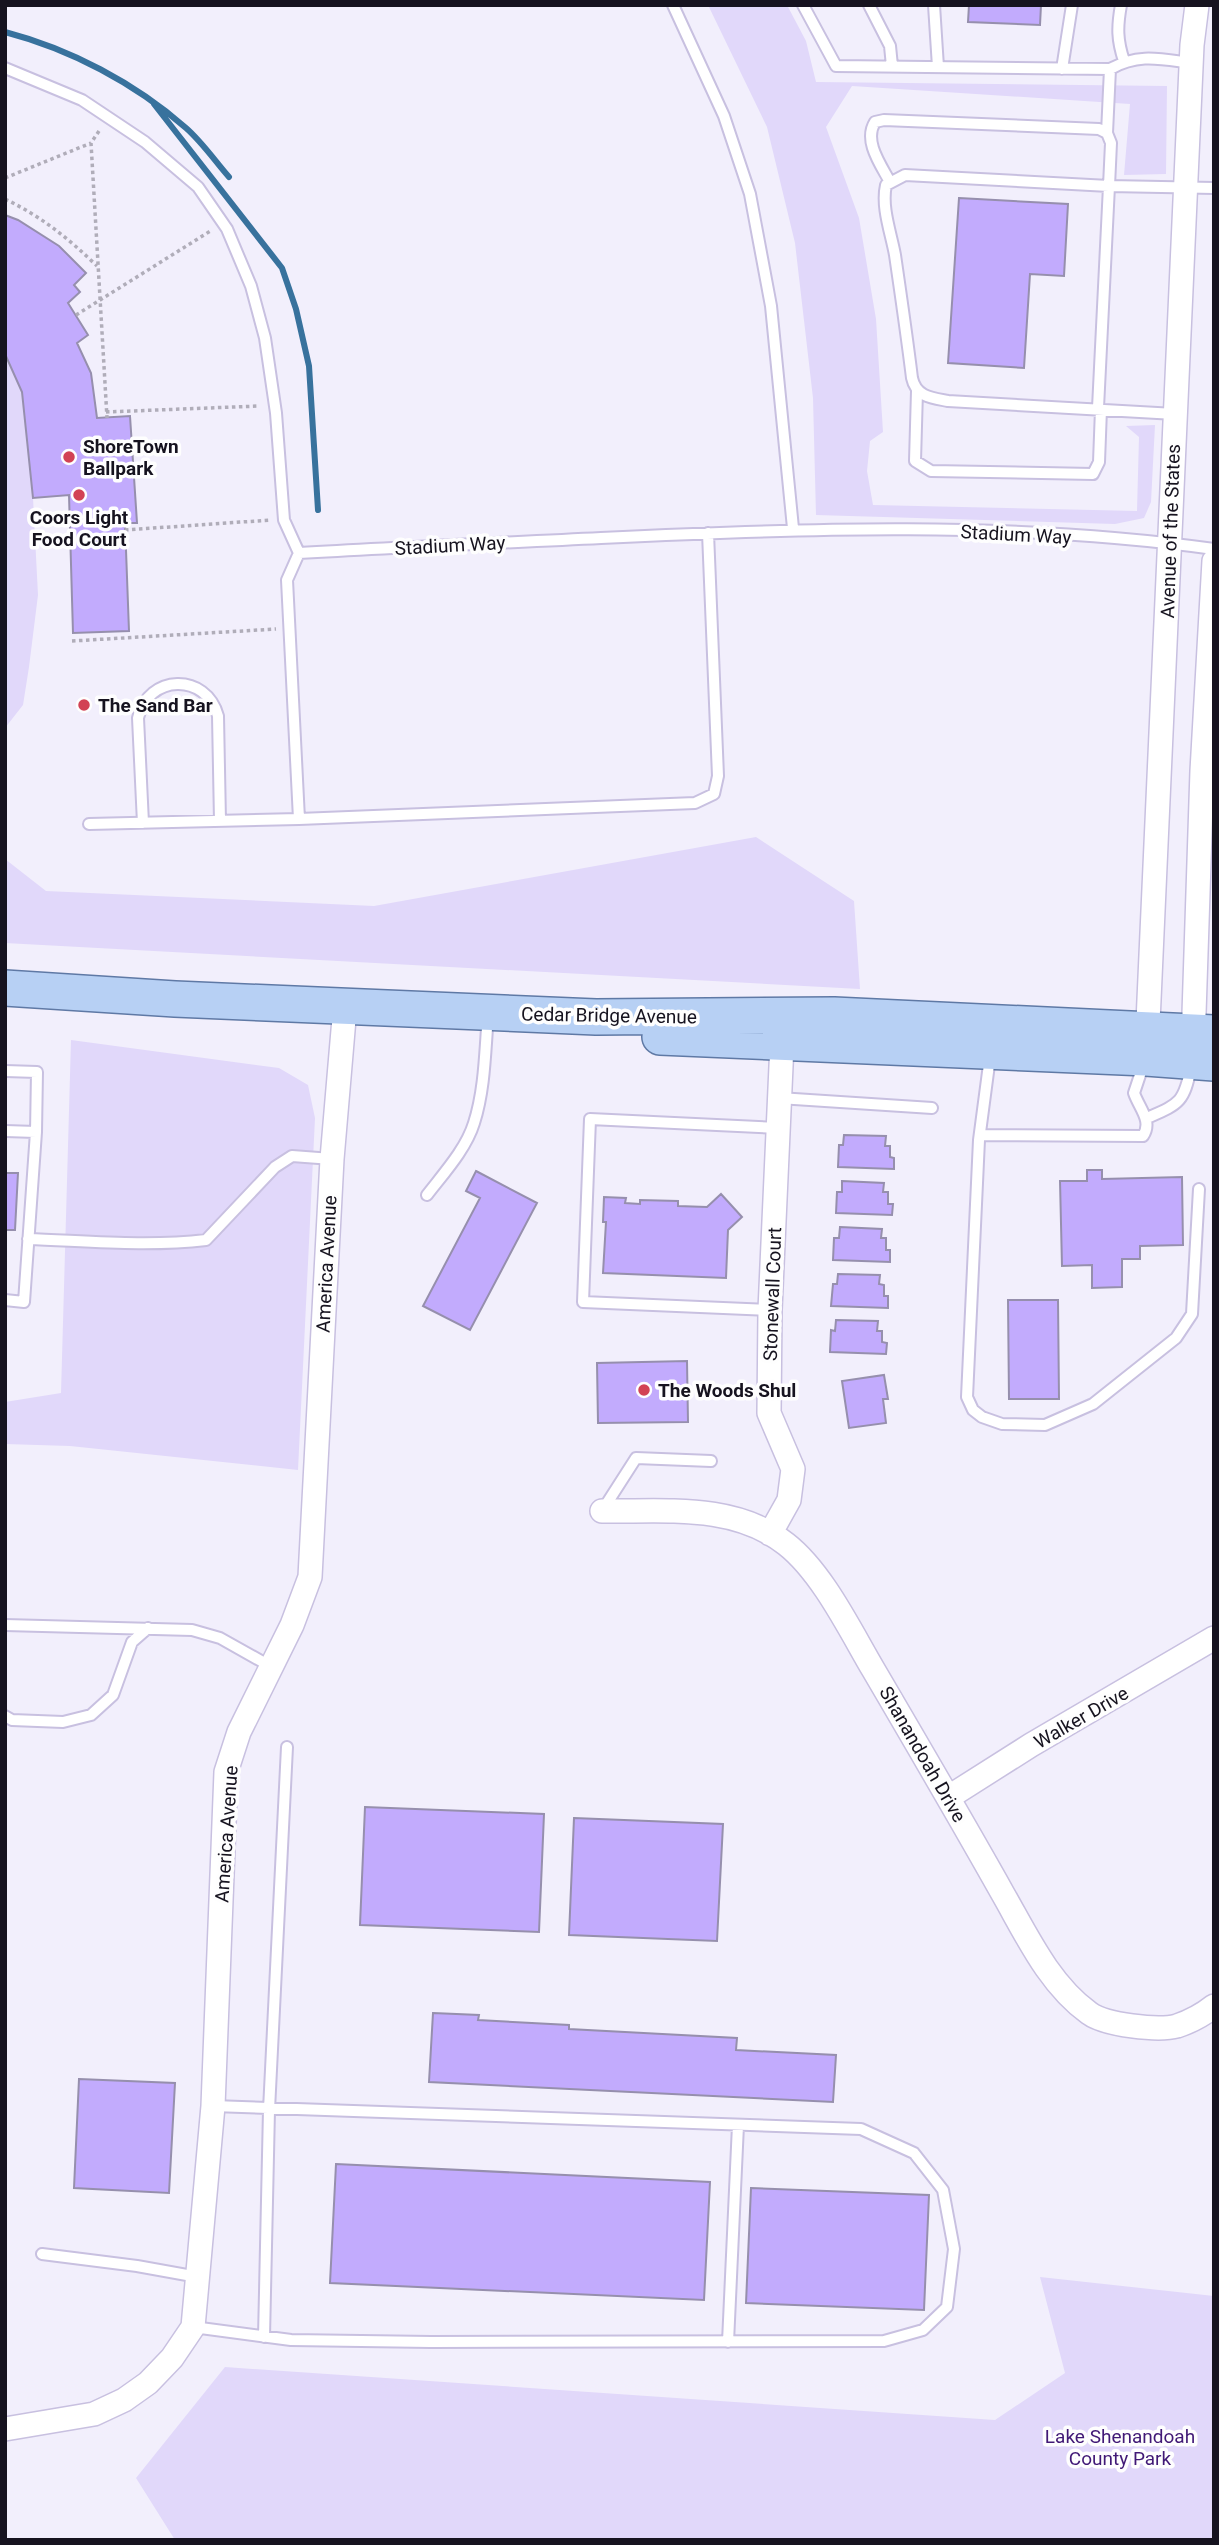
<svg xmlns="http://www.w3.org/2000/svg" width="1219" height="2545" viewBox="0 0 1219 2545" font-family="Roboto,sans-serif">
  <rect width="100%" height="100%" fill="#f2effc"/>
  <!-- green -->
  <path fill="#e1d8fa" d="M708,5H787L806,41L816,82L1167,86L1166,174L1124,175L1130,104L852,86L826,127L859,218L876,319L883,432L870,441L867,471L873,505L1137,511L1139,437L1126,426L1155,425L1151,502L1144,518L1115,524L816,515L813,398L795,243L767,127Z
    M5,215C37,227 62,250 86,273L74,285L80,292L68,303L88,335L77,343L97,418L130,416L137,523L125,524L129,631L73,633L69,496L33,498L38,595L29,667L23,705L5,728Z
    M756,837L854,901L860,989L5,943V859L46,891L374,906Z
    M71,1040L279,1068L308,1085L315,1118L298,1470L70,1446L5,1444V1402L61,1393Z
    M1040,2277L1214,2296V2540H175L136,2478L225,2367L995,2420L1065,2373Z"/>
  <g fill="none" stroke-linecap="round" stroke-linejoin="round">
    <!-- stream -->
    <path stroke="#38729d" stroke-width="6" d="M5,32C70,49 135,83 186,128C202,142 215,161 229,177
      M154,104L282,268L296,309L309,366L318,510"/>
  </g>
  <!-- building -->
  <path fill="#c2abfd" stroke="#968fad" stroke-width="2" d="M969,5H1041L1040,25L968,22Z
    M959,198L1068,204L1064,276L1030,274L1024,368L948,363Z
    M5,215L18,220L59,246L86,273L74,285L80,292L68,303L88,335L77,343L91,373L97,418L130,416L137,523H125L129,631L73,633L69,495L33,498L22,392L5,354Z
    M844,1135L886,1136L885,1146H890V1157L894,1158V1169L838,1167L839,1145H843Z
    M1087,1170H1102V1179L1182,1177L1183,1245L1140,1246V1259H1122V1287L1092,1288V1265L1062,1266L1060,1181H1087Z
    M476,1171L537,1203L470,1330L423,1306L480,1198L466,1191Z
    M5,1173H18L15,1230H5Z
    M842,1181L884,1183L883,1192H888V1204H893L892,1215L836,1213L837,1192H842Z
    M721,1194L742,1217L728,1230L726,1278L603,1273L606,1222H603L604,1197L626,1198L625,1203L640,1204V1200L678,1201V1206L707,1207Z
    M840,1227L882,1229L881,1238H886V1250H890V1262L833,1260L834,1238H839Z
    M838,1274L880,1275L879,1284L884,1285V1296H888V1308L831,1306L833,1284H837Z
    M1008,1300H1058L1059,1399H1009Z
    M836,1320L878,1321L877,1331H882V1342L887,1343L886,1354L830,1352L831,1330L835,1331Z
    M687,1361L688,1422L598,1423L597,1363Z
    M884,1375L888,1399H883L886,1423L849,1428L842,1381Z
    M365,1807L544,1814L539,1932L360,1925Z
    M574,1818L723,1824L717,1941L569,1935Z
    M433,2013L479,2015L478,2020L569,2025V2029L737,2038L736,2050L836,2055L833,2102L429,2082Z
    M79,2079L175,2083L169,2193L74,2188Z
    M336,2164L710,2182L704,2300L330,2283Z
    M751,2188L929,2195L924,2310L746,2303Z"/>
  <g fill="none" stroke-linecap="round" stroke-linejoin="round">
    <!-- service casing -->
    <g stroke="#c8c0e0" stroke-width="14">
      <path id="service" d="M673,5L724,116L750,194L771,306L793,528
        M803,5L836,66L1110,69C1139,53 1160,59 1191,63
        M869,5L890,46L892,66
        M934,5L938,67
        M1121,5C1117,27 1117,40 1124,61
        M5,68L82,100L145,142L198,187L227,229L251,286L265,338L276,413L284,520L299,553C400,547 500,543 601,538C805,528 1011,521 1214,549
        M1062,69L1072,5
        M1107,133L1110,69
        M890,182C881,165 863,141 875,122L884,120L1099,129L1107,133L1111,143L1109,186L1214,188
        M917,391L915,461L931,471L1093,474L1099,462L1101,409
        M1098,408L1109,186L905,175L886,185C881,207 891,233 895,255C901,296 907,337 912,378C916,397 932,398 948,401L1175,414
        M299,819L287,580L299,553
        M143,823L138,718C148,674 206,672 218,716L220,821
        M89,824L299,819L695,803L714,794L718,776L708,533
        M990,1057L979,1140L967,1397L973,1410L982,1417L1002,1424L1045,1425L1093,1404L1176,1338L1192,1314L1199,1189
        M5,1071L37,1072L36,1132L5,1131
        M779,1098L932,1108
        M1147,1118C1179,1104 1184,1103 1191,1067
        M980,1135L1143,1136C1153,1121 1139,1108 1134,1093L1144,1063
        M427,1195C444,1173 466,1149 474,1123C485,1089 485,1050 488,1015
        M28,1239C87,1241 147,1247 206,1240L275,1167L292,1156L332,1159
        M5,1300L24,1302L36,1132
        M770,1310L583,1302L590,1119L778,1128
        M602,1511L636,1458L711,1461
        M5,1625L192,1630L220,1638L270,1666
        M5,1716L12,1720L63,1722L91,1715L113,1695L132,1642L148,1628
        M42,2254L137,2266L198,2277
        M193,2327L291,2340L431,2342L884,2341L923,2330L947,2307L954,2249L943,2190L914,2153L861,2129L213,2106
        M264,2337L269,2110L287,1747
        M728,2342L738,2125"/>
    </g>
    <!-- minor casing -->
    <g stroke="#c8c0e0" stroke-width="26">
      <path id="minor" d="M1147,1044L1192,45L1197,5
        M1193,1044L1202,771L1214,561
        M602,1511C665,1512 734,1503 786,1544C822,1572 850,1630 873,1669C917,1744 961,1819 1003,1894C1027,1936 1049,1984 1089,2013C1105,2025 1158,2031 1177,2026C1189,2022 1204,2014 1214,2006
        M770,1534L789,1500L793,1469L769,1413L770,1310L782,1044
        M949,1797L1031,1745L1214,1638
        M5,2429L94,2414L124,2400L148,2383L172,2358L193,2327L213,2106L226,1772L239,1732L292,1625L310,1577L332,1159L345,1007"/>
    </g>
    <!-- primary casing -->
    <g stroke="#5f79a5" stroke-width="38">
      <path id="primary" d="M5,988L175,999L596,1017L834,1015L1214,1033
        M660,1037L1146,1058L1214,1063"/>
    </g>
    <!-- path -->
    <path stroke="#b0adb9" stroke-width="3.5" stroke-dasharray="3.5 3.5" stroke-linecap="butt" d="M99,131L91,143L107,418
      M5,178L91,143
      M5,199C42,217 68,238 97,266
      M76,315L212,230
      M106,412L259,406
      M125,530L271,520
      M72,641L276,629"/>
    <!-- service -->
    <use href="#service" stroke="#fff" stroke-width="10"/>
    <!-- minor -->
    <use href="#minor" stroke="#fff" stroke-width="23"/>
    <!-- primary -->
    <use href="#primary" stroke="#b7d0f4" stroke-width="35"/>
  </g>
  <!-- markers -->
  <g fill="#d24255" stroke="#fefefe" stroke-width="2.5">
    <circle cx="69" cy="457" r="7"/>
    <circle cx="79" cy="495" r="7"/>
    <circle cx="84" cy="705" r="7"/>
    <circle cx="644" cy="1390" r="7"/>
  </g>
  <g text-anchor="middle" stroke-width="7" stroke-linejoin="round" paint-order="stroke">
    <!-- poi labels -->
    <g font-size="19" font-weight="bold" fill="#16131f" stroke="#fefefe" text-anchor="start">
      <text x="83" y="453">ShoreTown<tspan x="83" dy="22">Ballpark</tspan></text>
      <text x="79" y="524" text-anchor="middle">Coors Light<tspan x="79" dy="22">Food Court</tspan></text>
      <text x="98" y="712">The Sand Bar</text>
      <text x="658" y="1397">The Woods Shul</text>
    </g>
    <!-- street labels -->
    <g font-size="19" fill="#16131f" stroke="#fefefe">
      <text transform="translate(1170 531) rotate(-88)" y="7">Avenue of the States</text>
      <text transform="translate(1016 534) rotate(3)" y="7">Stadium Way</text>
      <text transform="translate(450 545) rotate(-3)" y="7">Stadium Way</text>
      <text transform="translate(609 1015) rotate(1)" y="7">Cedar Bridge Avenue</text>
      <text transform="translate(326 1264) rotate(-87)" y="7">America Avenue</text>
      <text transform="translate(772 1294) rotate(-88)" y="7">Stonewall Court</text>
      <text transform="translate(1081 1717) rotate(-30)" y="7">Walker Drive</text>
      <text transform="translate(923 1754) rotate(60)" y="7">Shanandoah Drive</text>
      <text transform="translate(226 1834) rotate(-86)" y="7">America Avenue</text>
    </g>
    <!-- park labels -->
    <g font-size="19" fill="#411976" stroke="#fefefe">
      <text x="1120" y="2443">Lake Shenandoah<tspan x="1120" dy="22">County Park</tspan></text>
    </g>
  </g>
  <!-- border -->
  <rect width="1219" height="2545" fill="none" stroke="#16131f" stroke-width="14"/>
</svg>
